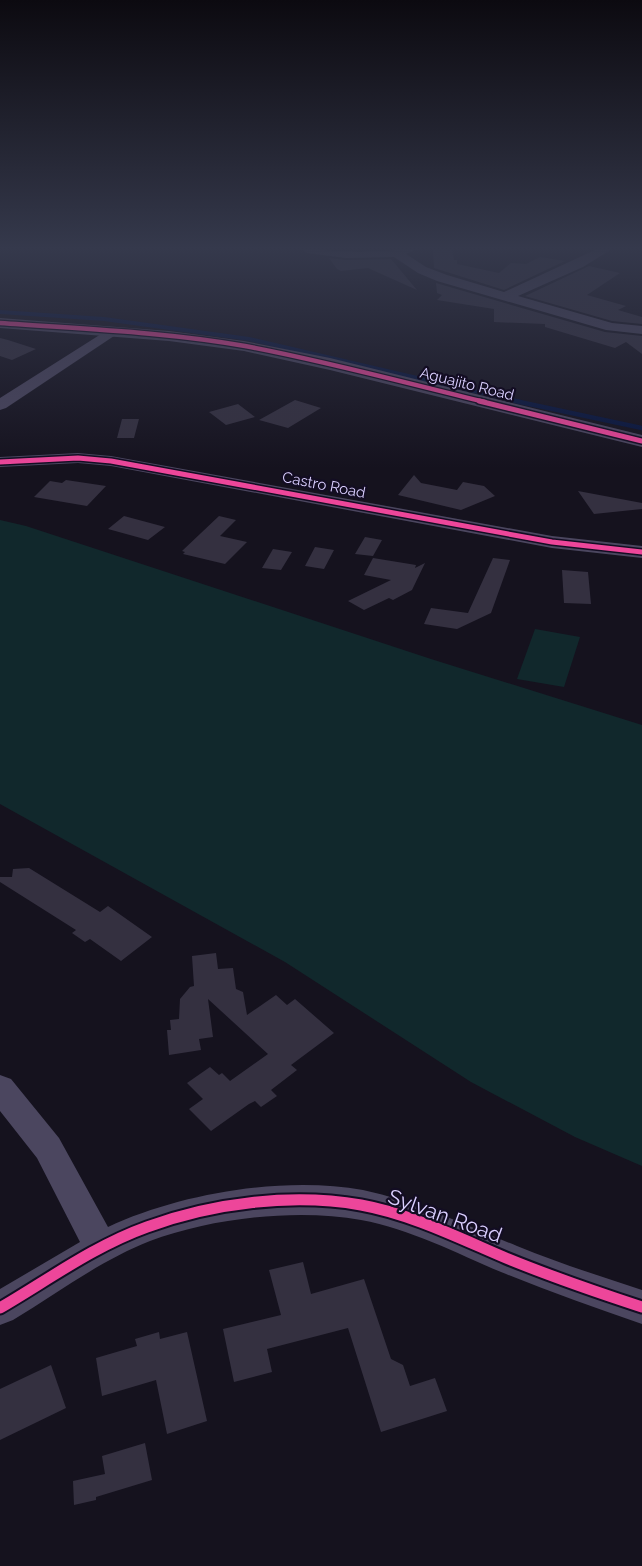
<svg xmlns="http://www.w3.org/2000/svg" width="642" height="1566" viewBox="0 0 642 1566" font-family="Raleway,sans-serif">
  <rect width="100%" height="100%" fill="#15121e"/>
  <!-- green -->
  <path fill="#11282c" d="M0,520L26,526L431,659L642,725V1166L575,1137L471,1082L285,962L0,804Z
    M535,629L580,637L564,687L517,679Z"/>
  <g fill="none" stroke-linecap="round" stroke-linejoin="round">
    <!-- stream-far1 -->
    <path stroke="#09163f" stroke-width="4" d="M0,312L104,319L249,339L521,402"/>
    <!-- stream -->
    <path stroke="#09163f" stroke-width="4.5" d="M515,401L642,428"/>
  </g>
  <!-- building -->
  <path fill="#343040" d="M433,249H452L454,260H457V264L499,273L511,263L526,264L540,257L565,261L504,290L434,268Z
    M329,258L346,260L391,259L417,290L368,268L341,271L337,269Z
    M589,266L620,273L587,295L626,306L618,310L642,317V324L612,321L525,296Z
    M436,283L605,332L642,336V354L626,342L615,348L545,327V324L494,322V309L437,300L442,295L437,293Z
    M0,338L8,340L36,349L12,360L0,356Z
    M295,400L321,408L288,428L259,420Z
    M238,404L255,417L226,425L209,412Z
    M122,419H139L134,438H117Z
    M414,475L421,483L457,490L463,482L484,486L495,496L461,510L398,495Z
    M66,480L106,486L87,506L34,497L50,481L62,483Z
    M578,491L642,503V509L594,514Z
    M124,516L165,527L148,540L108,529Z
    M219,516L236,520L220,536L247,542L225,564L183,554L185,552L182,551Z
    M365,537L382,540L373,556L355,554Z
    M315,547L334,550L324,569L305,566Z
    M273,549L292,552L281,570L262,568Z
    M373,558L416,565L415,568L425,563L412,590L393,600L389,598L364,610L348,601L391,580L364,575Z
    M493,558L510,560L491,613L457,629L424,624L431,608L468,613Z
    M562,570L588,572L591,604L564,603Z
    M29,868L100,912L108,906L152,937L121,961L90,939L85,942L72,933L76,930L0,882V877H12L13,869Z
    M216,953L218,969L233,968L236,989L243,992L247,1015L276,995L287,1005L295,999L334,1033L291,1065L297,1070L271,1090L277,1096L261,1107L255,1101L249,1104L211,1131L189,1109L203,1099L187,1083L210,1067L219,1075L222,1073L230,1081L268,1054L208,999L213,1037L199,1039L201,1050L169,1055L167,1030H171L170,1020L179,1019L180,999L190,987L194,986L192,956Z
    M303,1262L311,1294L364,1279L391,1359L403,1365L410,1386L435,1378L447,1411L381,1432L348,1328L267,1349L272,1372L234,1382L223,1329L281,1315L269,1270Z
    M159,1332L160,1339L187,1332L207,1421L167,1434L156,1380L102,1396L96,1358L137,1346L135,1339Z
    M51,1365L66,1408L0,1440V1389Z
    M145,1443L152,1480L96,1497V1500L74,1505L73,1481L105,1474L102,1456Z"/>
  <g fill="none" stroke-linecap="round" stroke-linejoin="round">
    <!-- minor -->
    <path fill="#4b465f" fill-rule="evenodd" d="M301,249L359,252L417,249L406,254L426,267L447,275L504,292L597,249H612L583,267L518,296L612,323L642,326V334L606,330L437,281L418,273L394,257L346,258L307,253Z
      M109,329L114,330L116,333L114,336L6,408L0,410V398Z
      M78,453L111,456L552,536L642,546V558L552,548L111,466L78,463L0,467V457Z
      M0,1075L11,1079L59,1138L108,1227C181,1193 284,1176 363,1190C416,1201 467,1226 517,1246C558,1263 600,1276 642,1290V1324C595,1308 547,1291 501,1272C456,1253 410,1229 361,1220C297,1208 211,1218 150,1241C101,1260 58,1293 13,1320L0,1325V1289L80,1242L37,1158L0,1111Z"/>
    <!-- tertiary -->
    <path fill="#4b465f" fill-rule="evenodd" d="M0,318L169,331L244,341L330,358L642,435V447L330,370L244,351L169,341L0,328Z"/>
    <!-- cycleway-far2 casing -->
    <g stroke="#130d23" stroke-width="7">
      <path id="cycleway-far2" d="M0,323C82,329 165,332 245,346C326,361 406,383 485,402"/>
    </g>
    <!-- cycleway-far1 casing -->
    <g stroke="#130d23" stroke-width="8">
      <path id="cycleway-far1" d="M479,401L642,441
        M0,462L78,458L111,461L552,542L642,552"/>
    </g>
    <!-- cycleway casing -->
    <g stroke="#130d23" stroke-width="15">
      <path id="cycleway" d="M0,1308C48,1280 94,1246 147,1227C212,1203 292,1193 361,1205C411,1214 459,1238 506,1258C550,1276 596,1292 642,1307"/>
    </g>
    <!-- cycleway-far2 -->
    <use href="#cycleway-far2" stroke="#ed469a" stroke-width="4.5"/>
    <!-- cycleway-far1 -->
    <use href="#cycleway-far1" stroke="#ed469a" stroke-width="5"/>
    <!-- cycleway -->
    <use href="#cycleway" stroke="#ed469a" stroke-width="11"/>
  </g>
  <!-- sky -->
  <linearGradient id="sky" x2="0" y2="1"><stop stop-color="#0c0a10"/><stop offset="0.53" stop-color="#35394c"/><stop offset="1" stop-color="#35394c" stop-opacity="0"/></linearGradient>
  <rect width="642" height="468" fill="url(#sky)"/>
  <g text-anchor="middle" stroke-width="4.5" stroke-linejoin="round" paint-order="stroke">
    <!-- far-street labels -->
    <g font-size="15" fill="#dacfff" stroke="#130d23">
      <text transform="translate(467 384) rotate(14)" y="5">Aguajito Road</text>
      <text transform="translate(324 485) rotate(11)" y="5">Castro Road</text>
    </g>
    <!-- near-street labels -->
    <g font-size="21" fill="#dacfff" stroke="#130d23">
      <text transform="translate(445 1216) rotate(20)" y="7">Sylvan Road</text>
    </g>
  </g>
</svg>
